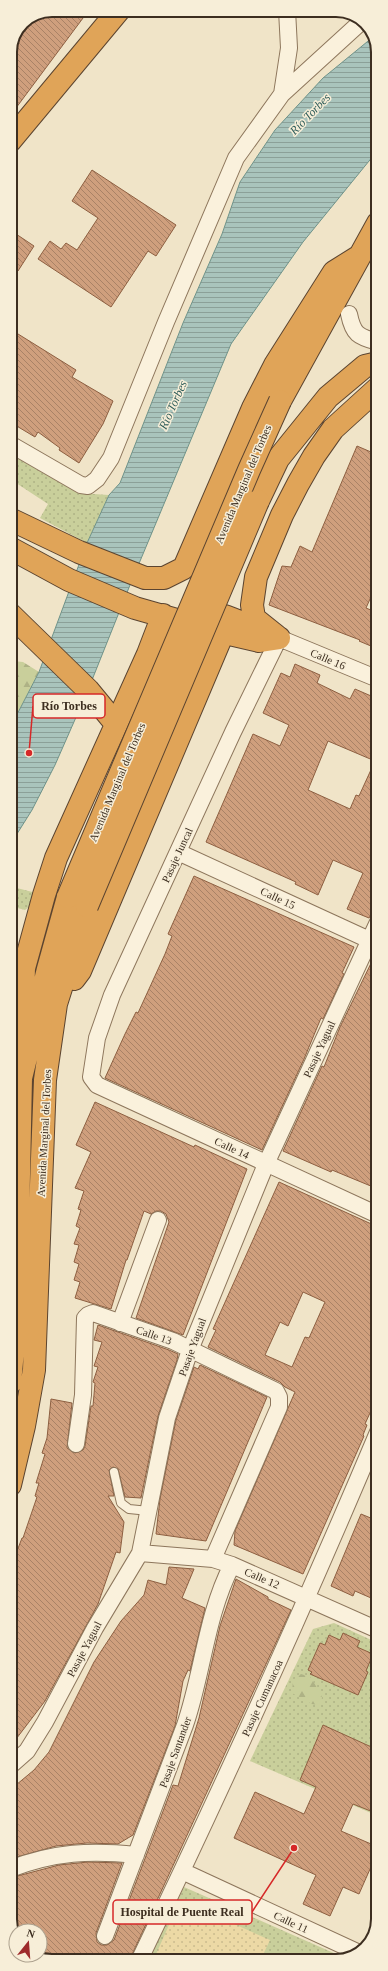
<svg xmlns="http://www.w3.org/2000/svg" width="388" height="1971" viewBox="0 0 388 1971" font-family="'Times New Roman',serif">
  <defs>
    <pattern id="grass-dots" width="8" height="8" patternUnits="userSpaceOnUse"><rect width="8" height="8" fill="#c9cf9b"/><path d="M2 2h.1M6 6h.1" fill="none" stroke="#aeb285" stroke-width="1.8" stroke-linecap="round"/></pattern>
    <pattern id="forest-firs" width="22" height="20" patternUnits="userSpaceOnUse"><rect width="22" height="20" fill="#c9cf9b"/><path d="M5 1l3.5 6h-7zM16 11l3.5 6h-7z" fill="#aeb285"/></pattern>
    <pattern id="sand-dots" width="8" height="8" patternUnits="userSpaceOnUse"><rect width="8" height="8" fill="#ecd9a5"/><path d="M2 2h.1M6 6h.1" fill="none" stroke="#cbbb8e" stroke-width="1.8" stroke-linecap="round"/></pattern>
    <pattern id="water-rules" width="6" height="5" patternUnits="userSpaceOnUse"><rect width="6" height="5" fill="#a9c4bc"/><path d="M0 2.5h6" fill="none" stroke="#8ba098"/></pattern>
    <pattern id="building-back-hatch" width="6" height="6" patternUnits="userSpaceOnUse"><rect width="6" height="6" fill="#cf9f7d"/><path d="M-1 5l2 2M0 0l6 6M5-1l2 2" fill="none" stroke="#a98266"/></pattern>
  </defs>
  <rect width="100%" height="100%" fill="#f0e4c8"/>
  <!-- grass -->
  <path fill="url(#grass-dots)" d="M10,454L78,493L109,495L87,543L40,518L48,504L10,479Z
    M13,887L44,895L25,910L10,906V892Z
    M334,1623L378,1643V1816L250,1761L313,1629Z
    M184,1887L345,1958L341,1961H148Z"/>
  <!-- forest -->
  <path fill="url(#forest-firs)" d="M13,661L23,662L39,672L10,728V663Z
    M301,1674L310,1677C313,1680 322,1694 322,1698L319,1705L312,1704L292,1693L293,1680Z"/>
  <!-- sand -->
  <path fill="url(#sand-dots)" d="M180,1900L270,1940L260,1961H153Z"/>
  <!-- garden -->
  <path fill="#c9cf9b" d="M294,1947L323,1960L287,1961Z"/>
  <!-- water -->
  <path fill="url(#water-rules)" stroke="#6f938a" d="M373,37L378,47V150L303,242L231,344L130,585L88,690L55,765L32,810L10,845V728L39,672L87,543L109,495L120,483L183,323L222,234L240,182L275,130L323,78Z"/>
  <!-- building -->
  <path fill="url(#building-back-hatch)" stroke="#8d5f41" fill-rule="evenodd" d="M52,10H89L10,116V52L23,22Z
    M92,170L176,225L156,256L148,251L111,307L38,259L50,241L61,249L66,243L77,250L98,218L72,201Z
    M10,230L34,246L18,271L10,266Z
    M10,329L76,370L72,377L113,401L103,424L79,463L59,450L60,448L38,432L35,437L10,422Z
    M357,446L378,455V581L366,608L378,613V649L359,641L360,640L269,605L282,566L291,567L300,546L312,552Z
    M295,664L320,675L317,683L350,699L355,689L378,699V902L369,918L347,909L363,873L333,860L318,895L295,884L296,882L206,842L253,734L280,746L289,725L263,713L281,673L290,677ZM328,741L375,761L359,796L356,795L350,809L308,790Z
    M194,876L354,947L342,973L344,974L323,1019L321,1018L304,1059L262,1150L105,1078L125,1034L136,1012L138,1013L165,954L172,936L168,934Z
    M376,953H378V1189L332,1170L331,1172L283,1151L322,1066L324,1067L340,1027Z
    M95,1102L194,1147L195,1145L247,1169L183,1335L136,1318L169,1222L166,1214L161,1211H156L151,1214L144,1211L127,1260H126L111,1309L75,1298L80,1282L74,1280L79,1264L74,1262L79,1245L74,1244L80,1228L76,1226L81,1210L78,1209L84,1191L75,1188L91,1152L76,1145Z
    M279,1182L378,1227V1395L365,1424L367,1425L363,1435L364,1436L303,1574L234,1545L235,1531L295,1392L285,1387L280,1382L208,1347L216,1330L213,1329ZM303,1292L325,1302L309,1338L305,1337L292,1367L265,1355L280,1322L288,1326Z
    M98,1325L169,1350L178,1354L177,1360L158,1416L141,1498L125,1497L118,1469L113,1467L109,1470L114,1496H108L124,1522L120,1553L116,1552L98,1604L45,1701L10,1747V1564L15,1550L17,1551L22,1538H23L37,1497L35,1496L39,1483H36L45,1454L42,1453L47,1438L51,1399L72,1403L67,1448L75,1453L83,1450L85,1446L91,1406H93L95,1383L93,1382L98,1367L94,1366L102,1342L94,1340Z
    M200,1365L267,1397L206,1541L156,1534L160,1499L176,1420L194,1367L198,1369Z
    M361,1514L378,1521V1601L355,1591L353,1596L331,1586Z
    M169,1567L194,1569L182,1598L205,1608L190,1671L188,1670L183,1681L175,1726L133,1835L118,1844L87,1843L56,1846L10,1859V1790L34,1770L49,1752L94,1662L121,1621L144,1595L148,1580L166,1585Z
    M236,1579L268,1597V1599L291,1610L129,1961H47L35,1955H40V1931H16V1936L10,1924V1878L59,1865L88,1862L122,1863L96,1933L97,1942L101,1945H107L114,1940L173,1785L178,1786L199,1718L220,1626Z
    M343,1633L360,1641L357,1647L373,1654L366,1671L368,1672L358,1695L310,1674L312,1672L308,1670L320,1643L325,1645L329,1635L340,1640Z
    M323,1725L378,1750V1814L353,1804L341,1831L378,1847V1851L359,1894L343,1887L330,1916L303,1904L316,1875L234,1838L255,1792L304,1814L316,1787L300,1780Z"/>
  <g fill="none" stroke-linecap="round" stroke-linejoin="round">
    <!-- lane casing -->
    <g stroke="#8d765c" stroke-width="10">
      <path id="lane" d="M114,1472L121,1503L129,1509L149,1511"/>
    </g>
    <!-- street casing -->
    <g stroke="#8d765c" stroke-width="18">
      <path id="street" d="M282,94L289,48L287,10
        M349,314C353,334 358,337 378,342
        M10,444L81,485L88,486L97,479L111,458L166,322L236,158L282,94L362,21
        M378,679L279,638L233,732L112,995L97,1038L91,1077L97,1085L378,1215
        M178,852L378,944
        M120,1323L158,1220
        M76,1444L83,1395L85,1318L88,1315L93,1313L173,1341L276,1391L279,1397V1407L213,1559
        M140,1553L213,1559L232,1565L378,1630
        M10,1766L27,1751L45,1722L95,1628L140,1553L167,1418L190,1350L266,1164L378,922
        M10,1869C54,1852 91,1850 136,1855
        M182,1871L357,1952
        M105,1936L185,1725C203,1673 206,1615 232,1565
        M139,1961C223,1786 303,1610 378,1432"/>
    </g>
    <!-- highway casing -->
    <g stroke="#5b4430" stroke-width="24">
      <path id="highway" d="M10,141L119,10
        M280,401L378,223
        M258,501L278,459L328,397L365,366L378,363
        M10,519L79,552L145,578H164L184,568L253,408L275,365L334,272L358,257
        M10,548L69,580L135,608L177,620
        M193,612C216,609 239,622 261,631
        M10,614L88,690L116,724
        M208,629L259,641L279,638
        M279,638L254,618L252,605L256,577L282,515L298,484L314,456L333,429L378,388
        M74,979L80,971L223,633
        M22,1035L24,968L44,895L56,858L148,654L163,615
        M10,1383L16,1318L21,1078L48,969L68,897
        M10,1485L24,1426L34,1370L45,1080L56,1004L87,906"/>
    </g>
    <!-- lane -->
    <use href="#lane" stroke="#faf1dc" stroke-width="8"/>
    <!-- street -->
    <use href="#street" stroke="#faf1dc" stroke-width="16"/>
    <!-- highway -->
    <use href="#highway" stroke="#e0a458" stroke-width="22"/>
    <!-- highway-bridge casing -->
    <g stroke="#5b4430" stroke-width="24" stroke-linecap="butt">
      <path id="highway-bridge" d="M68,897L249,470L280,401
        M87,906L258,501"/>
    </g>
    <!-- highway-bridge -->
    <use href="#highway-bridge" stroke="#e0a458" stroke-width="22"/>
  </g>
  <g text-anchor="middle" stroke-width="3" stroke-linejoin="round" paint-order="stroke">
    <!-- street labels -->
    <g font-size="11" fill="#3d2e20" stroke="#f7eed8">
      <text transform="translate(243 484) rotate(-67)" y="4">Avenida Marginal del Torbes</text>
      <text transform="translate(328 659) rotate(23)" y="4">Calle 16</text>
      <text transform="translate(117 782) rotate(-67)" y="4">Avenida Marginal del Torbes</text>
      <text transform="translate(177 855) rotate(-65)" y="4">Pasaje Juncal</text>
      <text transform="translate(278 898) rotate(25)" y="4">Calle 15</text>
      <text transform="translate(319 1049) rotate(-65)" y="4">Pasaje Yagual</text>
      <text transform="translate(44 1133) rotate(-87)" y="4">Avenida Marginal del Torbes</text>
      <text transform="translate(232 1148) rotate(25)" y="4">Calle 14</text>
      <text transform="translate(154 1335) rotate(19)" y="4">Calle 13</text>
      <text transform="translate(192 1347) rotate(-70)" y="4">Pasaje Yagual</text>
      <text transform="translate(262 1578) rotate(23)" y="4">Calle 12</text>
      <text transform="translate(84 1649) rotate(-62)" y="4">Pasaje Yagual</text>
      <text transform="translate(262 1698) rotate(-65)" y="4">Pasaje Cumanacoa</text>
      <text transform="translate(175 1752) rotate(-70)" y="4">Pasaje Santander</text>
      <text transform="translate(291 1922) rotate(25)" y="4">Calle 11</text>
    </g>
    <!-- water labels -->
    <g font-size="12" font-style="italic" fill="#2f5d5a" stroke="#f7eed8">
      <text transform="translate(310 114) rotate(-46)" y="4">Río Torbes</text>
      <text transform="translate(173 405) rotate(-66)" y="4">Río Torbes</text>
    </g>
  </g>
  <!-- crop -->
  <path d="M0 0H388V1971H0ZM52 17H336A35 35 0 0 1 371 52V1919A35 35 0 0 1 336 1954H52A35 35 0 0 1 17 1919V52A35 35 0 0 1 52 17Z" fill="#f7eed8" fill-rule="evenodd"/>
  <path fill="none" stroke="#3d2e20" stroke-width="2" d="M52 17H336A35 35 0 0 1 371 52V1919A35 35 0 0 1 336 1954H52A35 35 0 0 1 17 1919V52A35 35 0 0 1 52 17Z"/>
  <!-- callouts -->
  <path fill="none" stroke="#d62828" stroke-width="1.5" d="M29 753L33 706M294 1848L252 1912"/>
  <g fill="#d62828" stroke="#f7eed8" stroke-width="1.5">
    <circle cx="29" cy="753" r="4"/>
    <circle cx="294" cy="1848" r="4"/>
  </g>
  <g fill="#f7eed8" stroke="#d62828" stroke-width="1.5">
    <rect x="33" y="694" width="72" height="24" rx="4"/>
    <rect x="113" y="1900" width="139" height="24" rx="4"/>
  </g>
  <g font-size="12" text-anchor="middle" font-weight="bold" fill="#3d2e20">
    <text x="69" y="710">Río Torbes</text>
    <text x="182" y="1916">Hospital de Puente Real</text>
  </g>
  <!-- north arrow -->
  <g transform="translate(28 1943) rotate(17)"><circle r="19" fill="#f7eed8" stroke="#ada18e"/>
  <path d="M0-3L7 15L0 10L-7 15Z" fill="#9e2a2b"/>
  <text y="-6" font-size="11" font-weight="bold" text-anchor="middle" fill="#3d2e20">N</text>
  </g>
</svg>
